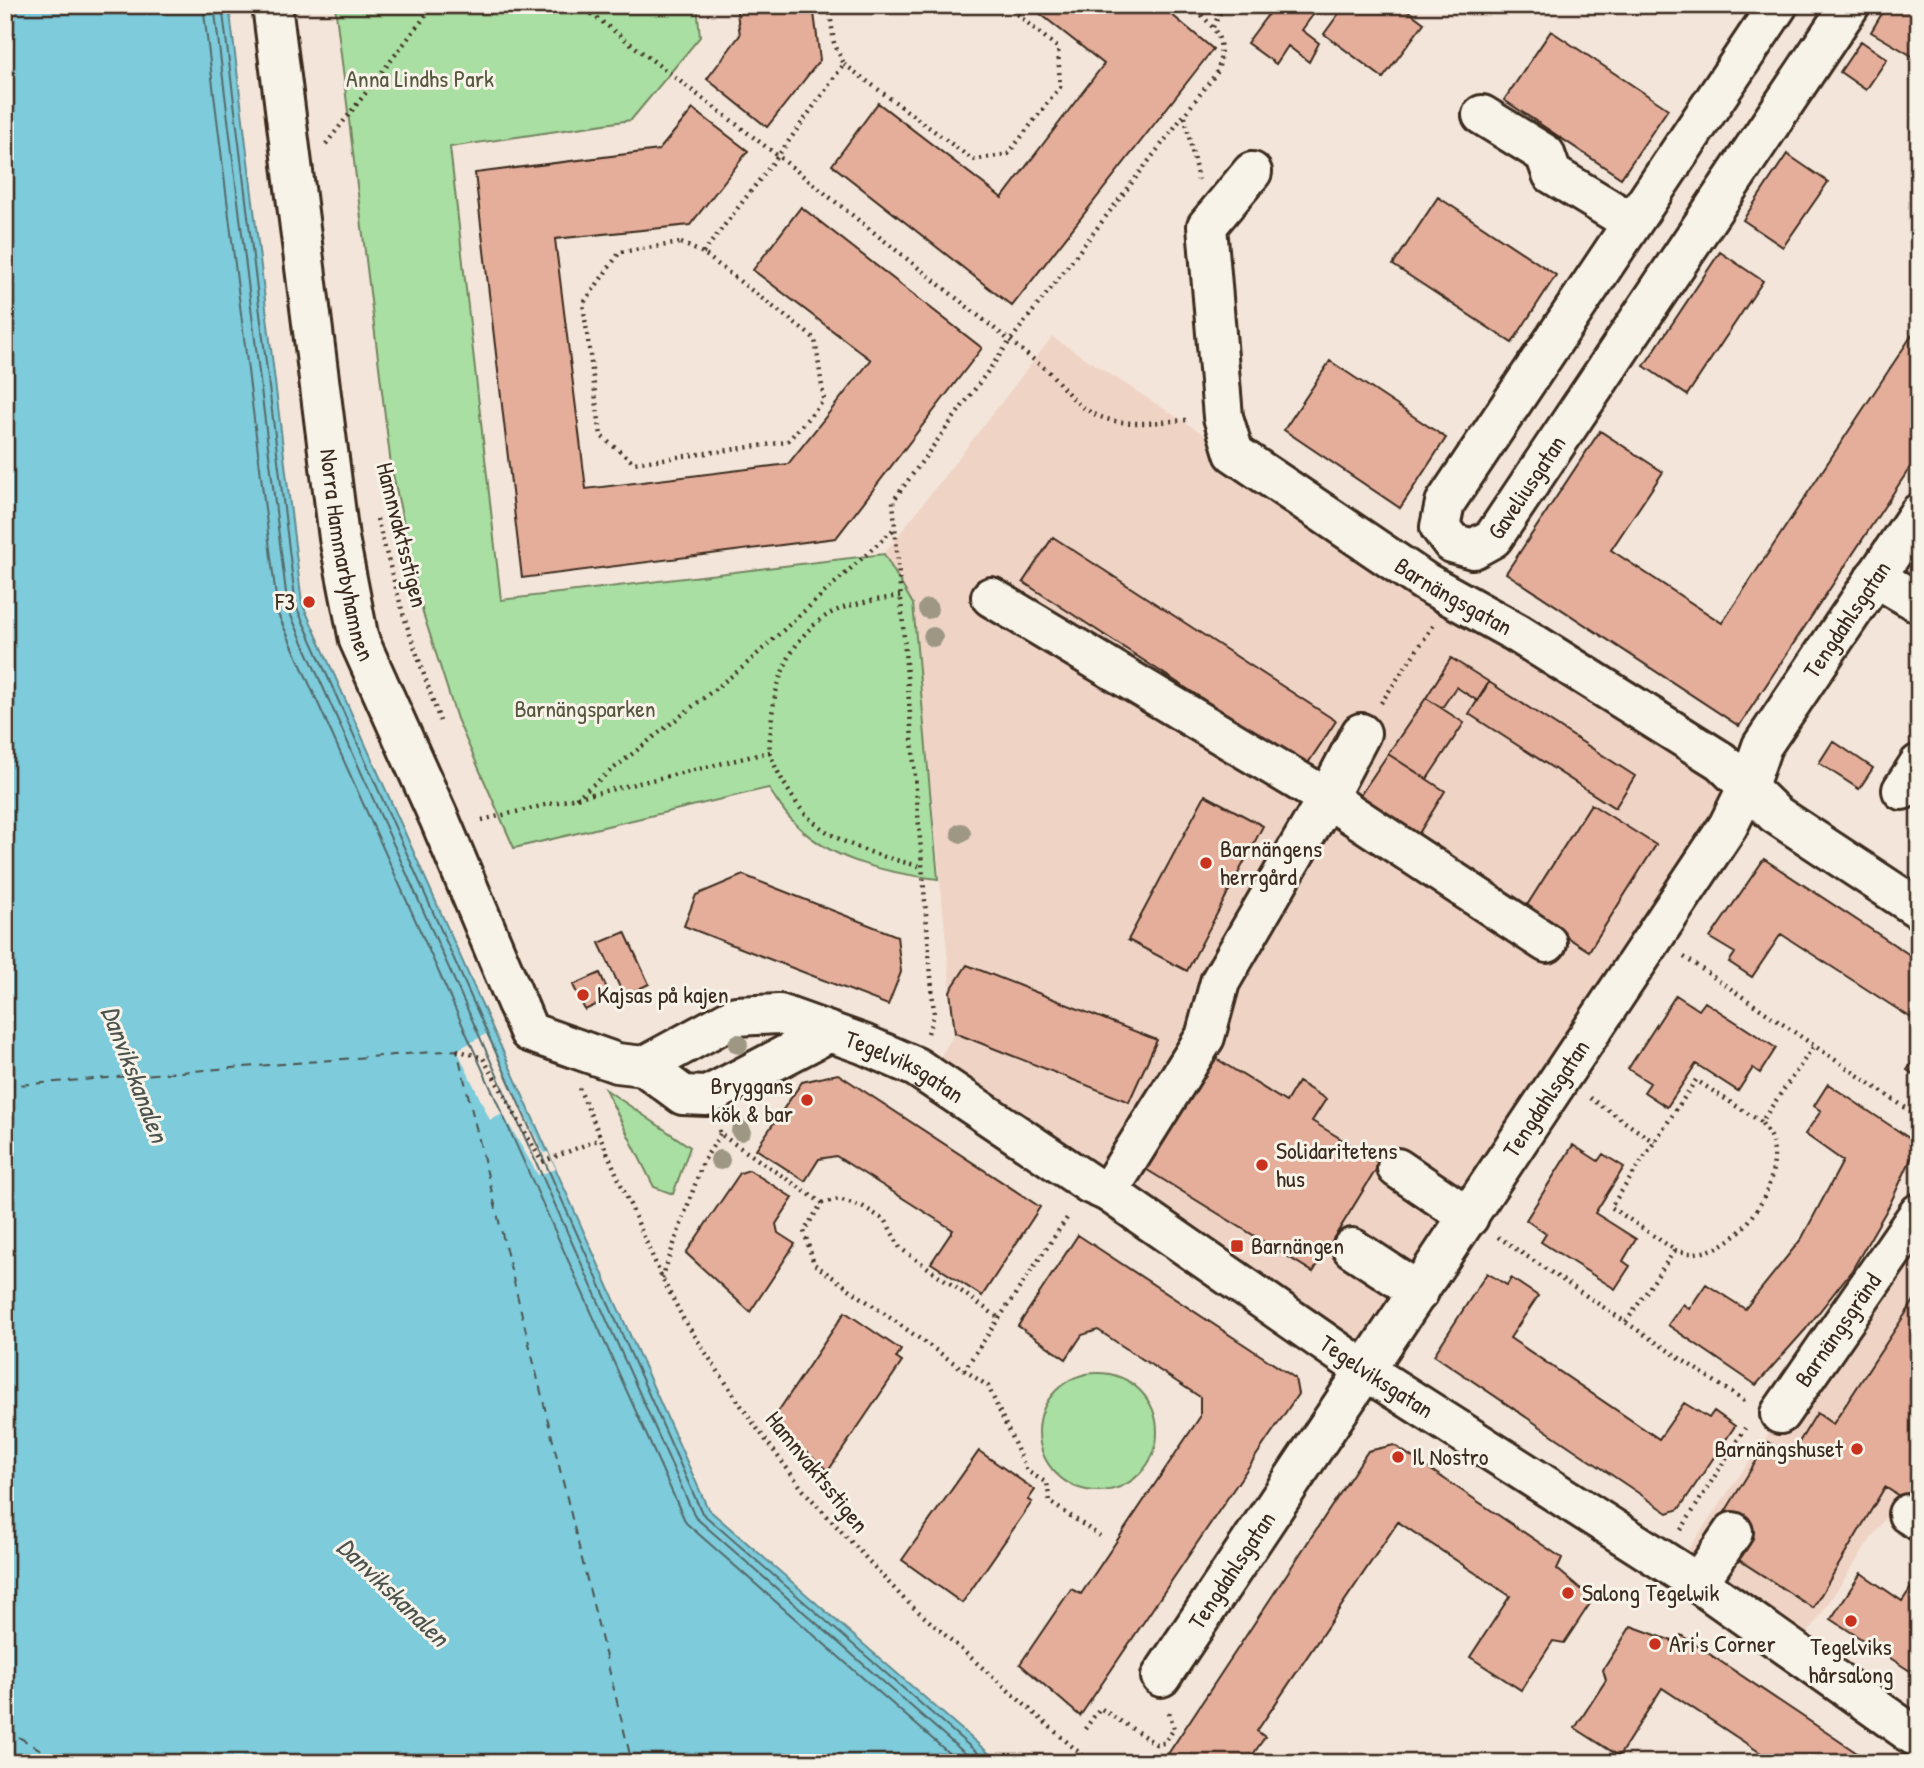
<svg xmlns="http://www.w3.org/2000/svg" width="1924" height="1768" viewBox="0 0 1924 1768" font-family="'Patrick Hand',sans-serif">
  <rect width="100%" height="100%" fill="#f3e5d9"/>
  <filter id="ink" filterUnits="userSpaceOnUse"><feTurbulence type="fractalNoise" baseFrequency=".0143" numOctaves="2"/><feDisplacementMap in="SourceGraphic" scale="14" xChannelSelector="R" yChannelSelector="G"/><feConvolveMatrix kernelMatrix="1 2 1 2 8 2 1 2 1" color-interpolation-filters="sRGB"/></filter>
  <g filter="url(#ink)">
    <!-- built -->
    <path fill="#efd4c6" d="M1052,337L1719,765L1741,785L1365,1367L927,1078L955,1033L913,604L884,554Z
      M1919,1218V1532L1889,1512L1795,1653L1673,1571Z"/>
    <!-- green -->
    <path fill="#a9dfa2" stroke="#728460" stroke-width="2" d="M335,5H697L700,37L631,120L450,147L501,600L884,554L913,604L938,879C887,873 826,860 791,819C782,810 776,798 768,788L514,848L457,719L423,613L391,465Z
      M605,1089L690,1147L673,1194L654,1187Z
      M1039 1432a59 59 0 1 1 118 0a59 59 0 1 1-118 0Z"/>
    <!-- water -->
    <path fill="#7dcbdb" stroke="#638b8f" stroke-width="2" d="M5,5H229L302,603L708,1509L1000,1763H5Z"/>
    <!-- pier -->
    <path fill="#f3e5d9" d="M486,1034L544,1153L548,1152L556,1169L538,1175L503,1114L490,1120L457,1050Z"/>
    <g fill="none" stroke-linecap="round" stroke-linejoin="round">
      <!-- shore -->
      <path stroke="#556a6a" stroke-width="2" d="M203,5L278,614L686,1523L960,1763
        M214,5L288,609L695,1517L976,1763
        M222,5L296,606L702,1513L989,1763"/>
      <!-- ferry -->
      <path stroke="#4c524d" stroke-width="2" stroke-dasharray="9 7" stroke-linecap="butt" d="M5,1086L457,1050L632,1763
        M5,1729L63,1763"/>
    </g>
    <!-- building -->
    <path fill="#e5ae9b" stroke="#3b2a1e" stroke-width="2" d="M736,5H813L820,60L767,127L707,79L740,35Z
      M1029,5H1160L1213,49L1012,306L832,165L878,103L1002,198L1104,64Z
      M1275,5H1320L1302,30L1319,43L1309,62L1288,46L1276,64L1247,43Z
      M1345,5H1400L1424,23L1383,78L1324,34Z
      M1718,5H1737L1731,14Z
      M1887,5H1899L1919,17V60L1871,32Z
      M1551,31L1668,109L1621,178L1504,100Z
      M1861,41L1887,59L1866,90L1840,72Z
      M693,109L748,151L690,225L555,239L586,489L788,464L871,360L753,270L801,207L982,348L836,538L522,578L475,173L659,150Z
      M1787,154L1828,182L1783,247L1743,220Z
      M1438,197L1556,275L1512,343L1393,265Z
      M1720,252L1763,281L1687,395L1644,366Z
      M1914,332L1919,335V454L1739,726L1506,573L1600,431L1663,472L1611,550L1722,623Z
      M1330,361L1446,438L1400,508L1284,430Z
      M1053,537L1336,721L1306,766L1023,582Z
      M1451,658L1489,682L1478,701L1456,687L1442,708L1426,698Z
      M1489,682L1635,776L1615,808L1469,714Z
      M1426,698L1464,723L1427,779L1388,754Z
      M1833,741L1873,768L1859,789L1819,763Z
      M1388,754L1445,791L1416,838L1357,800Z
      M1205,795L1263,826L1187,971L1128,940Z
      M1591,804L1656,845L1589,951L1524,910Z
      M1764,859L1919,961V1023L1781,934L1752,977L1729,962L1735,953L1710,938Z
      M743,875L897,936L901,972L888,1005L684,926L696,895Z
      M625,932L649,984L624,996L599,943Z
      M967,965L1157,1040L1129,1102L955,1033L950,991Z
      M600,973L611,998L585,1010L573,985Z
      M1676,995L1699,1010L1705,1002L1776,1048L1760,1073L1753,1068L1738,1091L1696,1064L1667,1107L1644,1092L1650,1083L1628,1069Z
      M1919,1053V1078L1907,1070Z
      M1212,1056L1286,1102L1298,1082L1326,1099L1312,1121L1380,1163L1313,1272L1144,1168Z
      M838,1074L1040,1207L982,1296L931,1263L953,1230L836,1156L819,1159L805,1181L756,1149L802,1082Z
      M1828,1084L1918,1144L1889,1206L1852,1270L1805,1330L1756,1385L1668,1325L1683,1304L1689,1309L1706,1284L1745,1309L1802,1238L1843,1161L1805,1134L1821,1111L1814,1106Z
      M1573,1145L1598,1161L1603,1154L1624,1167L1595,1213L1636,1239L1623,1261L1630,1266L1615,1289L1541,1242L1546,1234L1526,1220Z
      M749,1170L793,1198L776,1224L778,1233L795,1244L750,1312L686,1253L740,1173Z
      M1078,1235L1295,1378L1298,1394L1080,1716L1020,1664L1071,1589L1081,1594L1200,1417V1397L1098,1330L1082,1335L1066,1359L1018,1326Z
      M1487,1273L1507,1285L1511,1278L1538,1296L1510,1338L1659,1439L1684,1403L1709,1418L1714,1411L1735,1426L1679,1509L1668,1513L1434,1355Z
      M1919,1293V1509L1885,1487L1813,1608L1736,1558L1720,1520L1768,1442L1791,1455L1817,1413L1833,1424Z
      M845,1312L901,1350L896,1358L902,1362L828,1471L771,1422Z
      M1394,1445L1562,1558L1557,1569L1593,1599L1564,1643L1553,1641L1521,1690L1470,1657L1510,1596L1398,1522L1257,1731L1265,1737L1247,1763H1162L1368,1451Z
      M979,1451L1035,1490L1028,1500L1032,1502L962,1603L902,1560Z
      M1861,1573L1902,1601L1919,1576V1677L1831,1619Z
      M1631,1626L1675,1642L1681,1635L1863,1757L1859,1763H1776L1662,1688L1619,1756L1575,1728L1606,1680L1603,1670Z"/>
    <g fill="none" stroke-linecap="round" stroke-linejoin="round">
      <!-- minor casing -->
      <g stroke="#3b2a1e" stroke-width="44">
        <g id="minor">
          <path id="s1" d="M272,5L339,538L359,640L439,818L529,1032L617,1063L644,1066L683,1095L707,1096L828,1033"/>
          <path id="s2" d="M1778,5L1445,503L1440,527L1452,543L1473,549L1493,538L1850,5"/>
          <path d="M1482,115L1545,154L1552,174L1631,222"/>
          <path id="s3" d="M1252,172L1207,226L1223,417L1234,453L1425,582L1517,633L1721,761L1775,814L1919,909"/>
          <path d="M1875,577L1919,603"/>
          <path d="M991,597L1327,798L1547,943"/>
          <path d="M1902,790L1919,764"/>
          <path id="s4" d="M644,1066L736,1016L779,1014L863,1044L916,1067L1090,1184L1108,1192L1366,1371L1698,1583L1919,1739"/>
          <path d="M1397,1168L1469,1217"/>
          <path d="M1108,1192L1205,1037L1220,982L1327,798L1361,733"/>
          <path d="M1352,1248L1419,1292"/>
          <path id="s5" d="M1780,1414L1919,1213"/>
          <path d="M1908,1514L1919,1521"/>
          <path d="M1698,1583L1733,1532"/>
          <path id="s6" d="M1161,1677L1728,826L1748,786L1762,746L1919,513"/>
        </g>
      </g>
      <!-- path -->
      <path stroke="#3b2a1e" stroke-width="4.5" stroke-dasharray="2 5" stroke-linecap="butt" d="M580,5L778,156L1049,372C1060,383 1071,399 1084,408C1115,430 1152,422 1187,420
        M1213,27L1224,5
        M844,64L973,160L1008,154L1060,87L1058,48L1006,5
        M1185,117L1198,180
        M326,144L434,5
        M681,243L703,253L815,339L824,400L787,442L634,463L601,436L583,304L620,252Z
        M703,253L778,156L844,64L834,43L829,5
        M377,519L404,617L440,721
        M900,596C873,601 841,603 819,621C786,646 772,691 771,730C770,737 769,745 770,751C772,766 796,805 807,816C838,846 883,857 923,867
        M1381,703L1433,626
        M576,798L743,667L894,529
        M482,820L770,752
        M1684,957L1919,1117
        M928,1033L934,1014L893,501L1010,341L1218,71C1226,35 1216,30 1191,5
        M457,1050L483,1058L542,1162L600,1139
        M579,1088L662,1278L684,1320L750,1419L804,1491L904,1599L1091,1763
        M1590,1098L1654,1142
        M719,1130L720,1134L822,1203L804,1231L814,1264L964,1370L1069,1215
        M822,1203L839,1199L862,1206L886,1221L900,1248L999,1318
        M1498,1237L1747,1403
        M1675,1250C1680,1251 1686,1253 1691,1253C1739,1255 1784,1185 1772,1141C1770,1135 1765,1128 1761,1122
        M662,1278L703,1162L720,1134
        M1626,1322L1675,1250L1611,1207L1696,1080L1761,1122L1814,1046
        M964,1370L988,1386L1027,1471L1047,1483L1050,1502L1100,1536
        M1681,1530L1745,1428
        M1085,1729L1100,1708L1156,1744L1164,1743L1174,1729L1169,1712"/>
      <!-- minor -->
      <use href="#minor" stroke="#f7f3e8" stroke-width="38"/>
    </g>
    <!-- trees -->
    <g fill="#9d9784">
      <circle cx="928" cy="609" r="10"/>
      <circle cx="933" cy="637" r="10"/>
      <circle cx="961" cy="833" r="10"/>
      <circle cx="738" cy="1044" r="10"/>
      <circle cx="741" cy="1131" r="10"/>
      <circle cx="720" cy="1160" r="10"/>
    </g>
  </g>
  <!-- markers -->
  <g fill="#c8321e" stroke="#f7f3e8" stroke-width="2.5">
    <circle cx="309" cy="602" r="7"/>
    <circle cx="1206" cy="863" r="7"/>
    <circle cx="583" cy="995" r="7"/>
    <circle cx="807" cy="1100" r="7"/>
    <circle cx="1262" cy="1165" r="7"/>
    <rect x="1230" y="1239" width="14" height="14" rx="3.5"/>
    <circle cx="1857" cy="1449" r="7"/>
    <circle cx="1398" cy="1457" r="7"/>
    <circle cx="1568" cy="1593" r="7"/>
    <circle cx="1851" cy="1621" r="7"/>
    <circle cx="1655" cy="1644" r="7"/>
  </g>
  <g text-anchor="middle" stroke-width="6" stroke-linejoin="round" paint-order="stroke">
    <!-- park labels -->
    <g font-size="24" fill="#56573f" stroke="#f7f3e8">
      <text x="420" y="87">Anna Lindhs Park</text>
      <text x="585" y="717">Barnängsparken</text>
    </g>
    <!-- street labels -->
    <g font-size="24" fill="#3b2a1e" stroke="#f7f3e8">
      <text dy="8" stroke="none"><textPath href="#s2" startOffset="749">Gaveliusgatan</textPath></text>
      <text transform="translate(402 535) rotate(76)" y="8">Hamnvaktsstigen</text>
      <text dy="8" stroke="none"><textPath href="#s1" startOffset="555">Norra Hammarbyhamnen</textPath></text>
      <text dy="8" stroke="none"><textPath href="#s3" startOffset="562">Barnängsgatan</textPath></text>
      <text dy="8" stroke="none"><textPath href="#s6" startOffset="1262">Tengdahlsgatan</textPath></text>
      <text dy="8" stroke="none"><textPath href="#s4" startOffset="284">Tegelviksgatan</textPath></text>
      <text dy="8" stroke="none"><textPath href="#s6" startOffset="695">Tengdahlsgatan</textPath></text>
      <text dy="8" stroke="none"><textPath href="#s5" startOffset="102">Barnängsgränd</textPath></text>
      <text dy="8" stroke="none"><textPath href="#s4" startOffset="850">Tegelviksgatan</textPath></text>
      <text transform="translate(817 1472) rotate(51)" y="8">Hamnvaktsstigen</text>
      <text dy="8" stroke="none"><textPath href="#s6" startOffset="128">Tengdahlsgatan</textPath></text>
    </g>
    <!-- poi labels -->
    <g font-size="24" fill="#3b2a1e" stroke="#f7f3e8" text-anchor="start">
      <text x="295" y="610" text-anchor="end">F3</text>
      <text x="1220" y="857">Barnängens<tspan x="1220" dy="28">herrgård</tspan></text>
      <text x="597" y="1003">Kajsas på kajen</text>
      <text x="793" y="1094" text-anchor="end">Bryggans<tspan x="793" dy="28">kök &amp; bar</tspan></text>
      <text x="1276" y="1159">Solidaritetens<tspan x="1276" dy="28">hus</tspan></text>
      <text x="1251" y="1254">Barnängen</text>
      <text x="1843" y="1457" text-anchor="end">Barnängshuset</text>
      <text x="1412" y="1465">Il Nostro</text>
      <text x="1582" y="1601">Salong Tegelwik</text>
      <text x="1669" y="1652">Ari's Corner</text>
      <text x="1851" y="1655" text-anchor="middle">Tegelviks<tspan x="1851" dy="28">hårsalong</tspan></text>
    </g>
    <!-- water labels -->
    <g font-size="26" font-style="italic" fill="#4c524d" stroke="#f7f3e8">
      <text transform="translate(135 1074) rotate(69)" y="9">Danvikskanalen</text>
      <text transform="translate(393 1592) rotate(44)" y="9">Danvikskanalen</text>
    </g>
  </g>
  <!-- margin -->
  <rect width="1924" height="1768" fill="none" stroke="#f7f3e8" stroke-width="28"/>
  <rect x="14" y="14" width="1896" height="1740" fill="none" stroke="#3b2a1e" stroke-width="2.5" filter="url(#ink)"/>
</svg>
